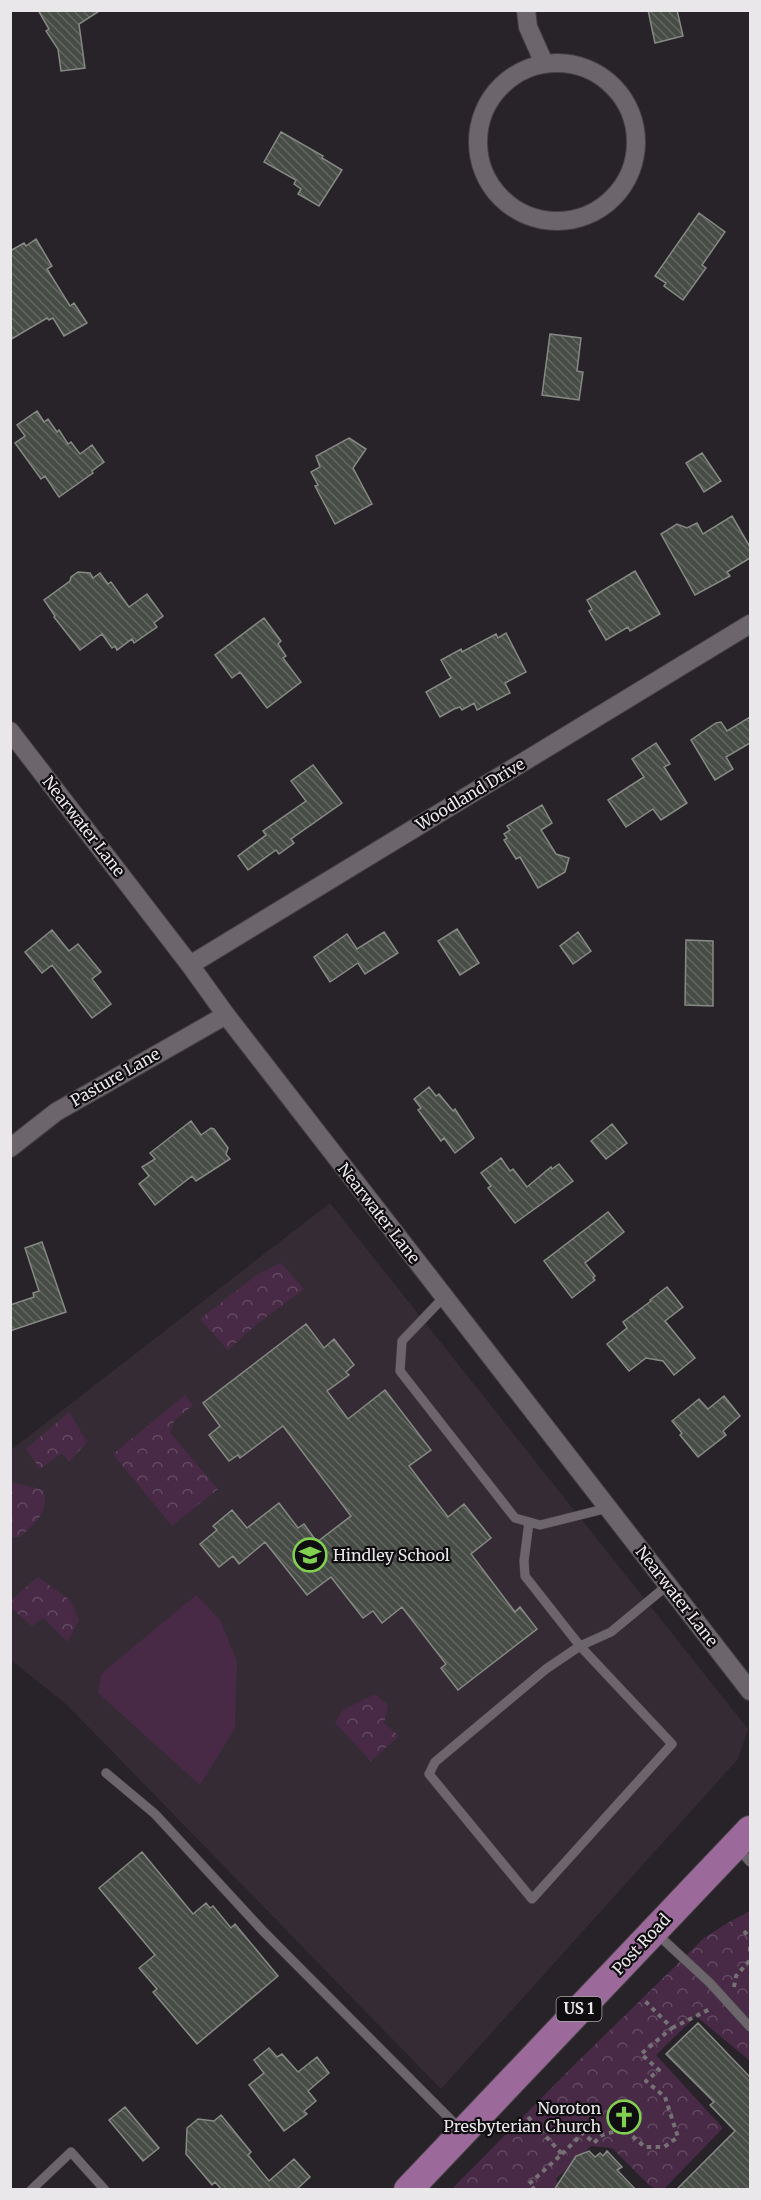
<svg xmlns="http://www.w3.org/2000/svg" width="761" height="2200" viewBox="0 0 761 2200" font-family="Merriweather,serif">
  <defs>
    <pattern id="park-crowns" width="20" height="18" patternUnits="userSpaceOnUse" patternTransform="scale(1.5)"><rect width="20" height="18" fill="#482a47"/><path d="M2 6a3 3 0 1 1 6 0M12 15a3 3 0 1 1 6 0" fill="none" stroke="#634962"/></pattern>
    <pattern id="building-back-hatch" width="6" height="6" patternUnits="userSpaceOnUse" patternTransform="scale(1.5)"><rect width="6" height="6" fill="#484c46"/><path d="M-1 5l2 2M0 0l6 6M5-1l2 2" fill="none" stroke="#636661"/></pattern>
  </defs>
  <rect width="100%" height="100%" fill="#282328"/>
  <!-- built -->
  <path fill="#352b34" d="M330,1203L748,1729L738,1759L441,2089L66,1704L11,1660V1450Z"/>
  <!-- grass -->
  <path fill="#482a47" d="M196,1595L220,1620L237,1661L235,1728L200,1785L98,1693L101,1674Z"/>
  <!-- park -->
  <path fill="url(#park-crowns)" d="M281,1263L304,1289L258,1323L228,1350L200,1319L258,1274Z
    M185,1395L193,1405L174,1421L170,1433L218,1489L172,1526L113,1454Z
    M69,1412L87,1442L69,1462L62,1453L40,1469L26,1449Z
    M11,1482L44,1490C49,1512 35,1524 20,1537H11Z
    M38,1577L70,1600L79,1620L68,1642L43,1618L32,1626L11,1608V1600Z
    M375,1694L388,1705L384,1723L399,1736L371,1761L335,1723L343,1710Z
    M750,1911V2061L696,2016L656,2055L723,2128L664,2189H656L649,2185L612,2148L591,2146L556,2179L560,2189L451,2190L572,2067L704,1938L729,1922Z"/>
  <!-- building -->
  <path fill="url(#building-back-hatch)" stroke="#868a84" stroke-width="1.5" d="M38,10H101L79,24L85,68L61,71L58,49L46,31L49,29Z
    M648,10H677L683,36L655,43Z
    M281,132L323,156L322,158L342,170L319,206L298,194L301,189L294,184L296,180L264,162Z
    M699,213L725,232L702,265L706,268L683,300L664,286L666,283L655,276Z
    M36,239L52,266L47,269L70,306L74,303L87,323L64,336L53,318L49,320L47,318L10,340V251L24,243L26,246Z
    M550,334L581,338L577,371L583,372L579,400L542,395Z
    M37,411L44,422L48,419L57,432L59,430L68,444L71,442L80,454L92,445L104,462L92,471L93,473L59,497L45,476L41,479L15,443L25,436L17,425Z
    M349,438L366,449L353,468L372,504L335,524L315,486L318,485L311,472L320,467L316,456Z
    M702,453L721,481L704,492L686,463Z
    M732,516L750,547V558L727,572L730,576L695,595L661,534L677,524L687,528L697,523L703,534Z
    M635,571L660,614L630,631L628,627L606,640L589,611L592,609L587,600Z
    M78,572L90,573L93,578L100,573L108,584L111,582L129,607L147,594L163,616L154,623L157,627L134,643L132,639L117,650L115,646L112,648L102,634L80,650L54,617L55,616L44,600L70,581L71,577Z
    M264,618L281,641L278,644L286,656L283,658L301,682L267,708L240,672L232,678L215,655Z
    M506,633L526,672L505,683L510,693L477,710L474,703L462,710L460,707L454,709L440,717L426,692L451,678L441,660L461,649L462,652L496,634L498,638Z
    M750,717V743L726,757L733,769L715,780L691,740L716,723L721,722L727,731Z
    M656,743L670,764L664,767L687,803L661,820L653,809L626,827L608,800L644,777L632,759Z
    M313,765L342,803L291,839L294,843L279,854L276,850L248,870L238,856L266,835L263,831L306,801L291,781Z
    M542,805L552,823L541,830L556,854L569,858L565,872L538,888L520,857L516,859L504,840L507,838L504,834L510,830L507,826Z
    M457,929L479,963L460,975L438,941Z
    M52,930L69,951L78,944L101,972L92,979L111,1004L92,1018L52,965L42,973L25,952Z
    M384,932L398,953L365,974L358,963L330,982L314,957L347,934L357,949Z
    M578,932L591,951L573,964L560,946Z
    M686,940L713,941V1006L685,1005Z
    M429,1087L436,1096L439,1094L453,1111L455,1109L474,1138L455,1153L444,1138L441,1141L418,1110L421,1108L414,1099Z
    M191,1121L201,1135L211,1128L214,1129L228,1148L226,1154L230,1159L196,1181L192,1176L155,1205L139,1184L149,1176L142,1167L155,1159L150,1153Z
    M612,1124L627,1143L606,1159L591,1141Z
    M501,1158L510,1171L513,1169L527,1187L551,1167L552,1169L559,1164L573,1181L515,1223L488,1188L491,1186L481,1173Z
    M608,1212L624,1232L585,1263L595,1276L593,1278L595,1280L572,1298L544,1261Z
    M42,1242L66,1312L10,1331V1305L34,1297L33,1293L39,1291L25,1248Z
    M667,1287L683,1307L665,1321L695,1358L674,1375L663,1361L646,1358L629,1371L607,1344L627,1328L623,1322L651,1301L650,1300Z
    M306,1324L324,1348L334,1339L354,1365L346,1372L349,1375L327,1391L348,1419L385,1390L431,1450L409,1466L448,1517L464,1504L491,1538L471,1554L515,1612L520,1607L537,1629L458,1690L441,1668L446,1664L402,1607L382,1623L373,1611L363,1618L331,1577L307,1595L265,1542L239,1564L233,1556L219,1567L200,1544L217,1530L213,1526L232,1510L247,1528L279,1503L298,1528L304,1524L317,1542L351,1516L283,1426L240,1458L238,1455L229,1461L209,1435L220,1426L203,1403Z
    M724,1396L740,1416L723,1431L726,1435L698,1457L680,1435L682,1433L672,1421L699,1399L708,1409Z
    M142,1852L193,1914L206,1903L210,1908L213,1906L231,1928L235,1924L278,1976L197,2044L153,1992L157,1989L139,1968L155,1955L99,1888Z
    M698,2023L750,2077V2190H676L735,2131L710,2105L714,2102L666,2054Z
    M269,2048L277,2057L282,2054L298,2072L317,2057L329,2073L308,2091L316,2101L304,2111L307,2114L284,2131L249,2085L264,2073L254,2060Z
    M125,2107L159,2148L143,2161L109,2120Z
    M221,2115L251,2152L248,2155L269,2181L294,2159L310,2177L296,2190H222L215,2182L212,2185L186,2154L187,2128L198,2119L214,2121Z
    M589,2151L595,2157L600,2153L603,2156L607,2151L622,2167L617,2170L636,2190H554L576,2156Z"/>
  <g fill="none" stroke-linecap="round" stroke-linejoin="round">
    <!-- service casing -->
    <g stroke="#454144" stroke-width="10">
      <path id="service" d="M444,1297L402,1341L400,1371L515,1518L540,1525L608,1508
        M529,1522L524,1561L525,1576L580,1646L672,1744L532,1899L429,1774L435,1762L546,1669L580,1646L611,1632L669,1584
        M106,1773L155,1814L263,1931L461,2130
        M738,1848L750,1862
        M657,1934L710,1983L750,2027
        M31,2190L71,2152L105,2190"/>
    </g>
    <!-- minor casing -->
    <g stroke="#454144" stroke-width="20">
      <path id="minor" d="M526,10L528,27L544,63
        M478 142a79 79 0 1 1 158 0a79 79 0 1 1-158 0Z
        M10,731L190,965L226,1015L750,1691
        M190,965L750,624
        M10,1148L56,1112L226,1015"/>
    </g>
    <!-- primary casing -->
    <g stroke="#454144" stroke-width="30">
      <path id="primary" d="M408,2190L750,1830"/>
    </g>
    <!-- path -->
    <path stroke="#757175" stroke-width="4" stroke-dasharray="4.5 4.5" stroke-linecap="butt" d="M744,1931L750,1938
      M750,1947V1954
      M734,1987L736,1976L750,1960
      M672,2028L712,2008
      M528,2117L562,2154L529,2184L535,2190
      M562,2154L583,2133L594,2143L602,2135L624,2129L645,2147H664L678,2137L665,2097L646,2081L659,2070L641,2054L672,2028L645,2001"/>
    <!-- service -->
    <use href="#service" stroke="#6c666c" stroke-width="9"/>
    <!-- minor -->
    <use href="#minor" stroke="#6c666c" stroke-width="18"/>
    <!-- primary -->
    <use href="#primary" stroke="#9b699a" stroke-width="28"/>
  </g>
  <!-- icons -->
  <defs>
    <g id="school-ring" transform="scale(1.725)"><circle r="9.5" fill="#0f0d0f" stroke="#81d050" stroke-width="1.5"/><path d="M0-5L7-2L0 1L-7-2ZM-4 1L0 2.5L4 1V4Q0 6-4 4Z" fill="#81d050"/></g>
    <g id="church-ring" transform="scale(1.725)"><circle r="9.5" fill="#0f0d0f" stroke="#81d050" stroke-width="1.5"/><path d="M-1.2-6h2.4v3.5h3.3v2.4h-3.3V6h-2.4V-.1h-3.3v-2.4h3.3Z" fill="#81d050"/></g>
  </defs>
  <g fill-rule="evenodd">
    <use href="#school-ring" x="310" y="1555"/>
    <use href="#church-ring" x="624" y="2117"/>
  </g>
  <g text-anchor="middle" stroke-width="4.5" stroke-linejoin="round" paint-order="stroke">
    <!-- shield labels -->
    <rect fill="#0f0d0f" stroke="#a8a6a8" stroke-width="1.5" x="556.5" y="1997" width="45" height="24" rx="4.5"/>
    <g font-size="15" font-weight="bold" fill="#eae7ea">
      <text x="579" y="2014">US 1</text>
    </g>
    <!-- street labels -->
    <g font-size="16" fill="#eae7ea" stroke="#0f0d0f">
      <text transform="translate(470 794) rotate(-31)" y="6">Woodland Drive</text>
      <text transform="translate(84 826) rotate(52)" y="6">Nearwater Lane</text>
      <text transform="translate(115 1077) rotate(-30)" y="6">Pasture Lane</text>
      <text transform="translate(379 1213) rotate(52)" y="6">Nearwater Lane</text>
      <text transform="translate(677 1596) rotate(52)" y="6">Nearwater Lane</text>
      <text transform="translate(641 1944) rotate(-47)" y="6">Post Road</text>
    </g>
    <!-- poi labels -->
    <g font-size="16" fill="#eae7ea" stroke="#0f0d0f" text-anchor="start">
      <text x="333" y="1561">Hindley School</text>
      <text x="601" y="2114" text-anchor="end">Noroton<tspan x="601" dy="18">Presbyterian Church</tspan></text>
    </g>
  </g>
  <!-- border -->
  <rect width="761" height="2200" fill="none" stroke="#eae7ea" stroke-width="24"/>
</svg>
